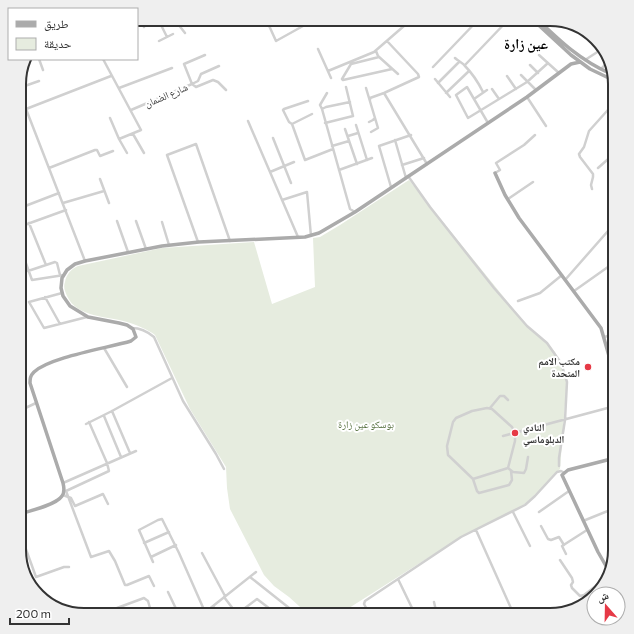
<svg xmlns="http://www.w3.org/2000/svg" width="634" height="634" viewBox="0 0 634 634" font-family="Commissioner,'Noto Naskh Arabic',sans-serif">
  <rect width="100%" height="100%" fill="#fff"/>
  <!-- green -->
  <path fill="#e6ecdf" d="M409,180L528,327L550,346L555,352L567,378L560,469L541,489L519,509L464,535L338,615H309L289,597L274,586L264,575L230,509L227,488L226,467L190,409L155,335C149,330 135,324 127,322C108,316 77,318 67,296C65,291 63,287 65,282C66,275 71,269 78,266L162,248L254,242L272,304L315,287L313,238L320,237L340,225Z"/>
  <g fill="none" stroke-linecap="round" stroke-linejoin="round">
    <!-- minor -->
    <path stroke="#d0d0d0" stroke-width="2.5" d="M141,19L144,27
      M158,19L167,37
      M168,19H172
      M174,19L185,33
      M266,19L276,41L303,26
      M268,24L277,19
      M597,40L599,42
      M159,41L173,34
      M318,49L331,78
      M376,51L378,56L398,74
      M205,55L184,64L192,84L196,87L213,80L218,82L226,90
      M539,55L559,73
      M379,57L351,64L342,79L343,80L392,69
      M455,58C458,61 463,63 465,66C473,74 478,82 483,92
      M39,59L43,70
      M103,59L141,130L119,139L127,153
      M585,60L602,49
      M27,65V64
      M465,65L509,19
      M530,65L538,73
      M433,67L479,19
      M601,69L607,63
      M328,71L374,52L412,19
      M521,75L536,90
      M507,76L516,89
      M435,79L450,97
      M438,83L459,62
      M19,88L39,81
      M119,88L172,68
      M366,88L375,118L373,120L369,122
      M492,89L499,99
      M19,91L85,261
      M384,93L427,164
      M446,93L469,71
      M527,97L546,126
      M474,99L487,90
      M370,100V98L384,93L419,77L418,74L387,41
      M308,101L284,109L283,110L289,122L292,124L312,114
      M350,102L326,107L322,109L350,209L355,212
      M26,109L111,76
      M322,109L320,105L327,93
      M131,110L192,84L198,81L201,74L219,66
      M110,118L119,139
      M248,121L298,237
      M325,123L353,116L346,87
      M488,123L467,87L456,95L468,118L527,82L548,63
      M292,124L305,160L333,149
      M356,125L367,160
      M345,129L357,164
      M371,132L378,128L375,118
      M133,134L144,153
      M348,136L358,133
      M273,138L291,183
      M395,140L406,178
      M332,146L349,141
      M402,165L424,158
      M49,168L95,150H97L100,156L113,151
      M598,168L615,153
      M339,170L372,158
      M270,172L294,162
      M495,173L500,170L496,163L524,145L535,135
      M408,176L430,207L494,288L527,326L547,343L561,363L567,382L565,420L559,458V466
      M100,179L109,203
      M391,187L379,146L411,135
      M592,189L591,185L593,177V174L580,157L579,154L584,147L589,131L615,102
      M508,199L533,182
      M282,200L307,192L311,236
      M63,203L104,191
      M20,208L59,193
      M117,221L128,252
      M136,221L146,249
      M162,222L169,245
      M29,223L46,265
      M19,227L66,210
      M198,242L167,155L196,144L230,241
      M19,244L32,280L64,275
      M28,271L55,262L57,263L60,275
      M565,280L615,223
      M574,291L615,262
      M62,293L29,302L44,328L87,317
      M45,297L60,324
      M518,301L540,293L562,275
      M132,328C140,328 148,332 154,337L183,401L216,454L224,469
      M604,337L615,334
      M104,348L127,387
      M490,408L500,396H504L508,400
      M19,411L36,403
      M112,411L130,453
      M104,416L121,457
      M86,424L112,411L172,378
      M503,436L615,406
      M508,468L513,472L524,473L526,469L528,457
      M473,479L508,468L515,441V433L512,427L492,409L487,408L472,411L456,418L453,422L447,446L448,455L473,479L477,491L479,493L509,485L512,480L511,471
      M63,483L136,451
      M66,491L91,557L109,551L115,561L125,585H127L149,576L154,586
      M66,491L109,471L107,463L89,422
      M63,495L71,498L75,506L103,494L108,504
      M513,512L530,546
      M539,512L569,491
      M583,521L615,508
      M541,526L548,539L551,540L559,537L564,545
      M19,530L36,577L64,567H69
      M476,530L514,615
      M144,543L169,532
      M202,553L225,596
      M566,554L562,546L587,530
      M151,557L176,545
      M560,560L572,578L573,582L571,585L572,588L580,596L584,595L610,575
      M153,562L139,530L158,520L162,519L179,553L205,612
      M250,577L298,615
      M398,579L413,610
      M168,592L179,615
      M224,597L237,614
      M434,602L437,615
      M213,606L220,615
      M237,614L257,599L278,615
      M113,615L112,611L117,608L144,598L148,601L152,615
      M140,615L151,611
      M197,615L208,610L256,572
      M259,615L268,608
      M370,615L364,604L365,601L461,537L525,505L535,496L557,472L561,471L563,472"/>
    <!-- major -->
    <path stroke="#ababab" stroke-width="3.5" d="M532,19L571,55L590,69L613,80
      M537,19C561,42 580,60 611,74
      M495,173L505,195L519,218L601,328L615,377
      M19,514C30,511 56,505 62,496C65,492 64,487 63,483L30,383C30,379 30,376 34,372C50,357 108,348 131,341L136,337L133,329L127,325L119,323L88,317L70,306L63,296L61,288L62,278L67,270L75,264L85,261L162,246L199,242L305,237L319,233L355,212L527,97L571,64L580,62
      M610,573L598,552L562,475L568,470L615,458"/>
  </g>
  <!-- markers -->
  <g fill="#e63946" stroke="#fff" stroke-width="1.5">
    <circle cx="588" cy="367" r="4"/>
    <circle cx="515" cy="433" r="4"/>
  </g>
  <g text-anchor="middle" stroke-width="4" stroke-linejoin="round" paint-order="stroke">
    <!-- street labels -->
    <g font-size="10" fill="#333" stroke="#fff">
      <text transform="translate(166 95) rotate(-23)" y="4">شارع الضمان</text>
    </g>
    <!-- poi labels -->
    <g font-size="10" font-weight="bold" fill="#333" stroke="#fff" text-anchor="end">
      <text x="580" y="365">مكتب الامم<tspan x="580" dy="12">المتحدة</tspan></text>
      <text x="523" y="431" text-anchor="start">النادي<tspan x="523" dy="12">الدبلوماسي</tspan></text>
    </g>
    <!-- park labels -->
    <g font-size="10" fill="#56703f" stroke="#fff">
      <text x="366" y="428">بوسكو عين زارة</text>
    </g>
    <!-- district labels -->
    <g font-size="14" font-weight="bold" fill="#000" stroke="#fff">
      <text x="526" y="49">عين زارة</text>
    </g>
  </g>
  <!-- crop -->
  <path d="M0 0H634V634H0ZM84 26H550A58 58 0 0 1 608 84V550A58 58 0 0 1 550 608H84A58 58 0 0 1 26 550V84A58 58 0 0 1 84 26Z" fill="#efefef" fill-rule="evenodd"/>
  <path fill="none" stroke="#333" stroke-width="2" d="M84 26H550A58 58 0 0 1 608 84V550A58 58 0 0 1 550 608H84A58 58 0 0 1 26 550V84A58 58 0 0 1 84 26Z"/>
  <!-- legend -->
  <rect x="8" y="8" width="130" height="52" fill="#ffffff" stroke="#adadad"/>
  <rect x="16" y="21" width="20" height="6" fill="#ababab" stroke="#adadad"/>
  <text x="44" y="28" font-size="12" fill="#333333">طريق</text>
  <rect x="16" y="38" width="20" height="12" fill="#e6ecdf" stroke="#adadad"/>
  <text x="44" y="48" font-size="12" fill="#333333">حديقة</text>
  <!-- north arrow -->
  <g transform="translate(606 606) rotate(340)"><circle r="19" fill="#ffffff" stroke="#adadad"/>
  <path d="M0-3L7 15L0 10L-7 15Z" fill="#e63946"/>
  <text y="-6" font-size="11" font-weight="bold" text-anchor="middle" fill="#333333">ش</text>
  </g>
  <!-- scale -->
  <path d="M10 618v6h59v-6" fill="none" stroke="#333333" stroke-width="2"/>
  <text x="16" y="618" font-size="12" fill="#333333" stroke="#ffffff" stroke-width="3" paint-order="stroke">200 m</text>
</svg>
